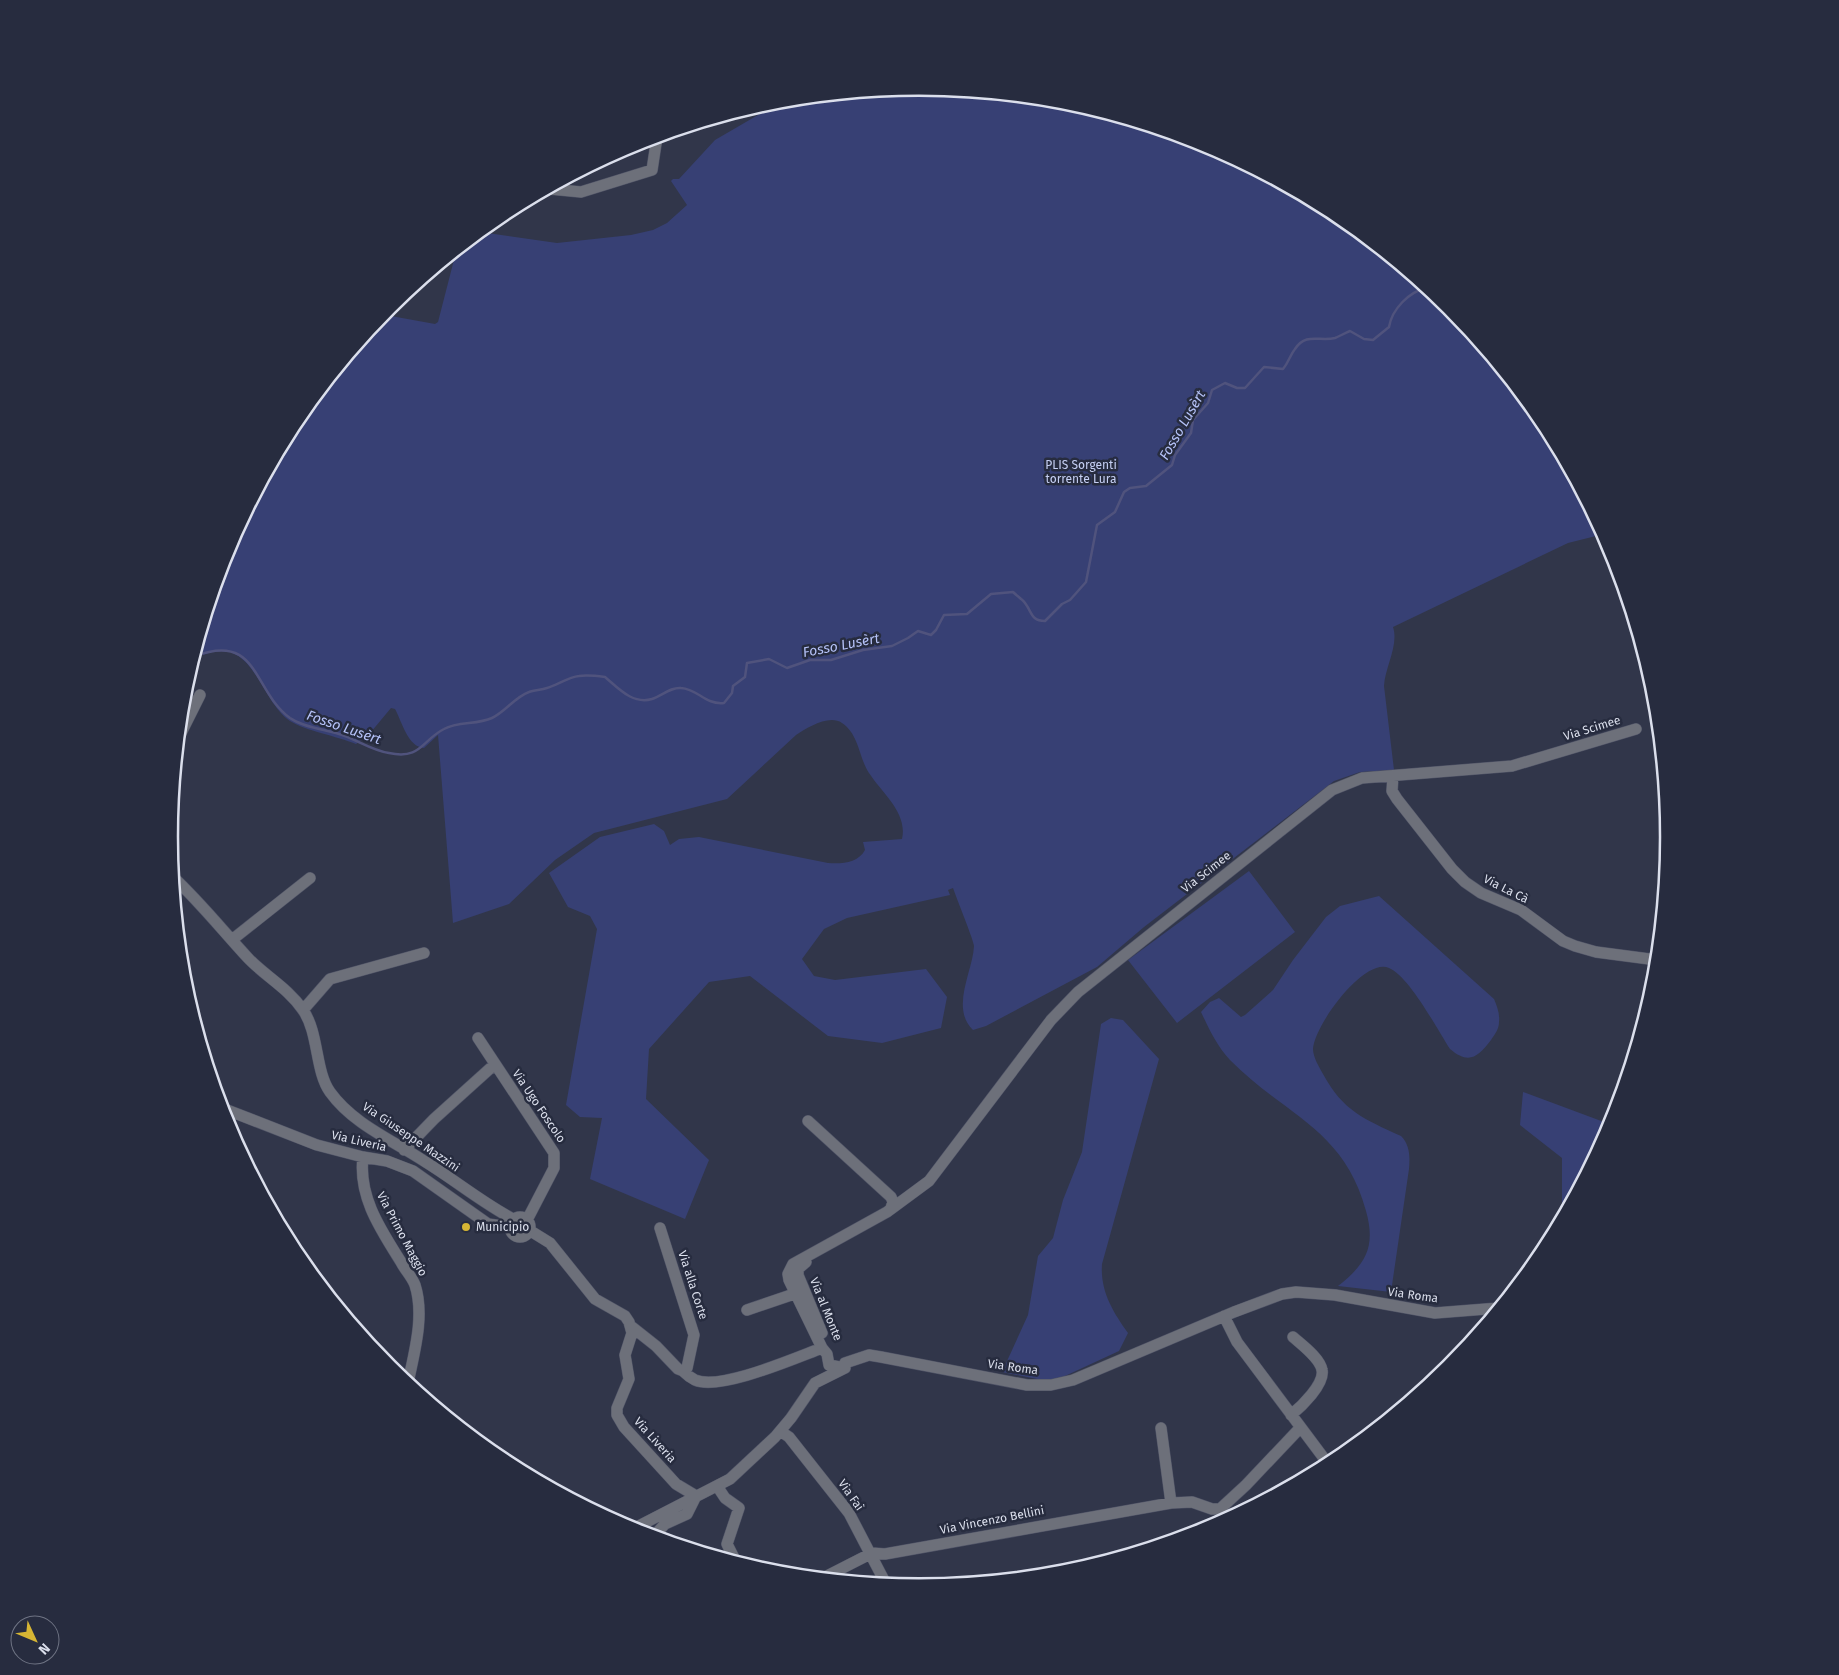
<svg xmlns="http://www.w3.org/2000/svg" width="1839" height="1675" viewBox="0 0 1839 1675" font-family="'Fira Sans',sans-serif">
  <rect width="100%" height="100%" fill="#31364a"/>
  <!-- green -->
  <path fill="#374074" d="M920,88L1066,102L1207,145L1336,214L1450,307L1543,421L1604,534L1568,543L1393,627C1399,645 1385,667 1384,686L1394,770L1360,772L1334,781L1144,927L1097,967L986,1026L973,1030C950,1008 973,971 974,946C974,941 956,897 953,888L948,890L950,895L847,918L824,929L802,959L814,976L835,980L926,969L947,997L941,1028L882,1043L828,1036L750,976L709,982L649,1049L646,1099L709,1160L685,1219L590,1179L602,1118L580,1117L566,1105L597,929L590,916L568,907L549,873L600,837L654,824L664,831L670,845L679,839L699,837L828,863C842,864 858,863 865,850L863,842L902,839C908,813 882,793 869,773C859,758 859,734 842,723C829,714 807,728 796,735L727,799L594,833L555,860L509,904L453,923L438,735L424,748C408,747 402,722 395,709L391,708L371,732L356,744C337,736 306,731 290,721C260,701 253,633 203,655V651L198,645L227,550L296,421L385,312L391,316L435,324L438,322L456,252L480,232L557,243L631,235L653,230L667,223L687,205L671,181L673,179H679L715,140L782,101Z
    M1249,871L1295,932L1177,1023L1128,960Z
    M1379,896L1494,999C1497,1006 1500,1014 1499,1022C1499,1029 1495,1034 1491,1040C1478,1057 1469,1065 1450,1049C1437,1029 1409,976 1389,968C1364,957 1314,1026 1313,1049C1313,1057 1319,1067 1323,1074C1343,1111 1364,1119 1401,1136C1410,1145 1410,1157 1409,1169L1391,1292L1338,1286C1366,1264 1376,1247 1366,1211C1344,1128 1284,1115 1230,1060C1217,1046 1209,1029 1201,1012L1210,1002L1219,998L1241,1017L1245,1015L1273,990L1293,960L1326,917L1340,906Z
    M1111,1018L1123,1020L1159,1059L1102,1264C1100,1291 1113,1312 1128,1333L1119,1351L1052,1382L1002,1372L1028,1315L1038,1256L1053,1238L1063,1200L1082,1152L1101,1024Z
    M1523,1092L1612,1125L1566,1210L1562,1206V1158L1520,1125Z"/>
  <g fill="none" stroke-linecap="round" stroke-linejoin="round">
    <!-- stream -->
    <path stroke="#50537d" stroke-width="2.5" d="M195,656C259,632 252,690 290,718C303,727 322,729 336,733C355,738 370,750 389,753C421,760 422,740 444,729C458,721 477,725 492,718C505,712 515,697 529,692C534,690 541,690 547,688C558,685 568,677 579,676C587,675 597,676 605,677C618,688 633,705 652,699C662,696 670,687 681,688C698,689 705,705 724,703L732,693L733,686L745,677L747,663L769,659L787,668L810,660H831L863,650L892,646L908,638L918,631L931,635L936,630L944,615L967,614L991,594L1013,592C1017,596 1022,599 1025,603C1032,612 1031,621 1045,621L1062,604L1070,600L1086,582L1097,525L1115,512L1124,492L1130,488L1146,486L1172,465L1175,455L1191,433L1193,420L1208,403L1212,390L1225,383L1237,388H1245L1264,367L1283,369C1289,362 1290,355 1295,349C1306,332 1320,342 1335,338C1340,336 1345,333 1350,331L1364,339L1373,340L1389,327C1392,309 1409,292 1426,288"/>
    <!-- minor casing -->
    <g stroke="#505467" stroke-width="12">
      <path id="minor" d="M550,189L581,192L652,170L657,137
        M179,737L200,695
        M1393,776L1392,791L1397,799L1452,869L1465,882L1481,893L1521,910L1563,941L1575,946L1596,952L1657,960
        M173,877C200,902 223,931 248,958C265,976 288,988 303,1010C319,1033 315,1071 330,1092C353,1124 392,1140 424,1161C455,1180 481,1202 513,1219
        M233,939L310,878
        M303,1010L330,979L424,953
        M478,1038L554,1153V1168L527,1220
        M222,1108L317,1145L363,1157L387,1161L413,1171L488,1224L510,1227
        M808,1121L891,1197L893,1202L891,1208
        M404,1150L434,1119L495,1064
        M363,1157C358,1197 381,1230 401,1262C405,1270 412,1277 415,1285C425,1316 414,1353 408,1383
        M510 1227a10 10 0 1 1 20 0a10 10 0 1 1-20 0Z
        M529,1230L550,1243L595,1299L625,1316L629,1322L632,1333L625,1355L629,1379L617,1408V1415L624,1427L676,1484L696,1496L687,1514L665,1524L653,1537
        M806,1262L798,1269V1275L822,1333
        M747,1310L794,1294
        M1224,1316L1237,1342L1329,1465
        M632,1327L656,1346L678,1369L683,1371L687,1368L694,1335L660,1228
        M845,1368L829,1365L827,1354L822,1348L789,1280L788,1274L793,1264L887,1212L929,1181L1051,1020L1078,992L1332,790L1362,778L1512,766L1636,729
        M683,1371C686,1374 691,1378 695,1380C720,1391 795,1358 822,1348
        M1291,1415C1301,1407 1325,1384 1322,1370C1320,1358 1302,1345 1293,1337
        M1161,1428L1171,1503
        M780,1431L789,1437L849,1513L886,1584
        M717,1486L725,1498L739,1508L727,1544L736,1562
        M631,1530L730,1479L775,1437L791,1418L815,1383L845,1368V1363L869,1355L881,1357L1027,1385H1051L1073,1380L1234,1312L1282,1294L1296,1292L1335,1295L1435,1313L1499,1308
        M823,1578L872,1553L885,1554L1171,1503L1192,1502L1212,1509H1220L1246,1485L1300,1428"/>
    </g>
    <!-- minor -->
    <use href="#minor" stroke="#6d707a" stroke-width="11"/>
  </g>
  <!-- markers -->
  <circle fill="#d6b534" stroke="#272c3f" stroke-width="2" cx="466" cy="1227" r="5"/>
  <g text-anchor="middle" stroke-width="5" stroke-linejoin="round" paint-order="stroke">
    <!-- park labels -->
    <g font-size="12" fill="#c6d0f4" stroke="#272c3f">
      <text x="1081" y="469">PLIS Sorgenti<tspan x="1081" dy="14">torrente Lura</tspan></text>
    </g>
    <!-- street labels -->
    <g font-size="12" fill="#dbdfec" stroke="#272c3f">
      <text transform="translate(1592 728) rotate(-17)" y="4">Via Scimee</text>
      <text transform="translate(1206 872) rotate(-38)" y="4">Via Scimee</text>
      <text transform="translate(1506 889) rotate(27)" y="4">Via La Cà</text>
      <text transform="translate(539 1106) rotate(56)" y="4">Via Ugo Foscolo</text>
      <text transform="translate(411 1137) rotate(34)" y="4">Via Giuseppe Mazzini</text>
      <text transform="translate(359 1141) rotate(13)" y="4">Via Liveria</text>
      <text transform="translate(402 1234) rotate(62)" y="4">Via Primo Maggio</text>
      <text transform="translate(693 1285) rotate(72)" y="4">Via alla Corte</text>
      <text transform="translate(1413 1295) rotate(8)" y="4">Via Roma</text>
      <text transform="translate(826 1309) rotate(68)" y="4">Via al Monte</text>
      <text transform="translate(1013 1367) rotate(8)" y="4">Via Roma</text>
      <text transform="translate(655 1440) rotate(48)" y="4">Via Liveria</text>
      <text transform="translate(851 1495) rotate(55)" y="4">Via Faì</text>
      <text transform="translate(992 1520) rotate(-11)" y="4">Via Vincenzo Bellini</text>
    </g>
    <!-- poi labels -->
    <g font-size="12" fill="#dbdfec" stroke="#272c3f" text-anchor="start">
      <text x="476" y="1231">Municipio</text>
    </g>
    <!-- water labels -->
    <g font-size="14" font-style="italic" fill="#b5c2f8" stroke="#272c3f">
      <text transform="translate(1182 425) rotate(-60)" y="5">Fosso Lusèrt</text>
      <text transform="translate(841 645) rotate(-11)" y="5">Fosso Lusèrt</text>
      <text transform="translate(344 727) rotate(19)" y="5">Fosso Lusèrt</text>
    </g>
  </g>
  <!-- crop -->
  <path d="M0 0H1839V1675H0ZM178 837a741 741 0 1 1 1482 0a741 741 0 1 1-1482 0Z" fill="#272c3f" fill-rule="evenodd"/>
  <path fill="none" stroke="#dbdfec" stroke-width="2.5" d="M178 837a741 741 0 1 1 1482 0a741 741 0 1 1-1482 0Z"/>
  <!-- north arrow -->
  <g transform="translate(35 1640) rotate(134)"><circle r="24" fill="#272c3f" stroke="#6f7484"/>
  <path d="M0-4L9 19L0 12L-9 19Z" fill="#d6b534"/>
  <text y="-8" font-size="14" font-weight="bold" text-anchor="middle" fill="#dbdfec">N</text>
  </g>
</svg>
